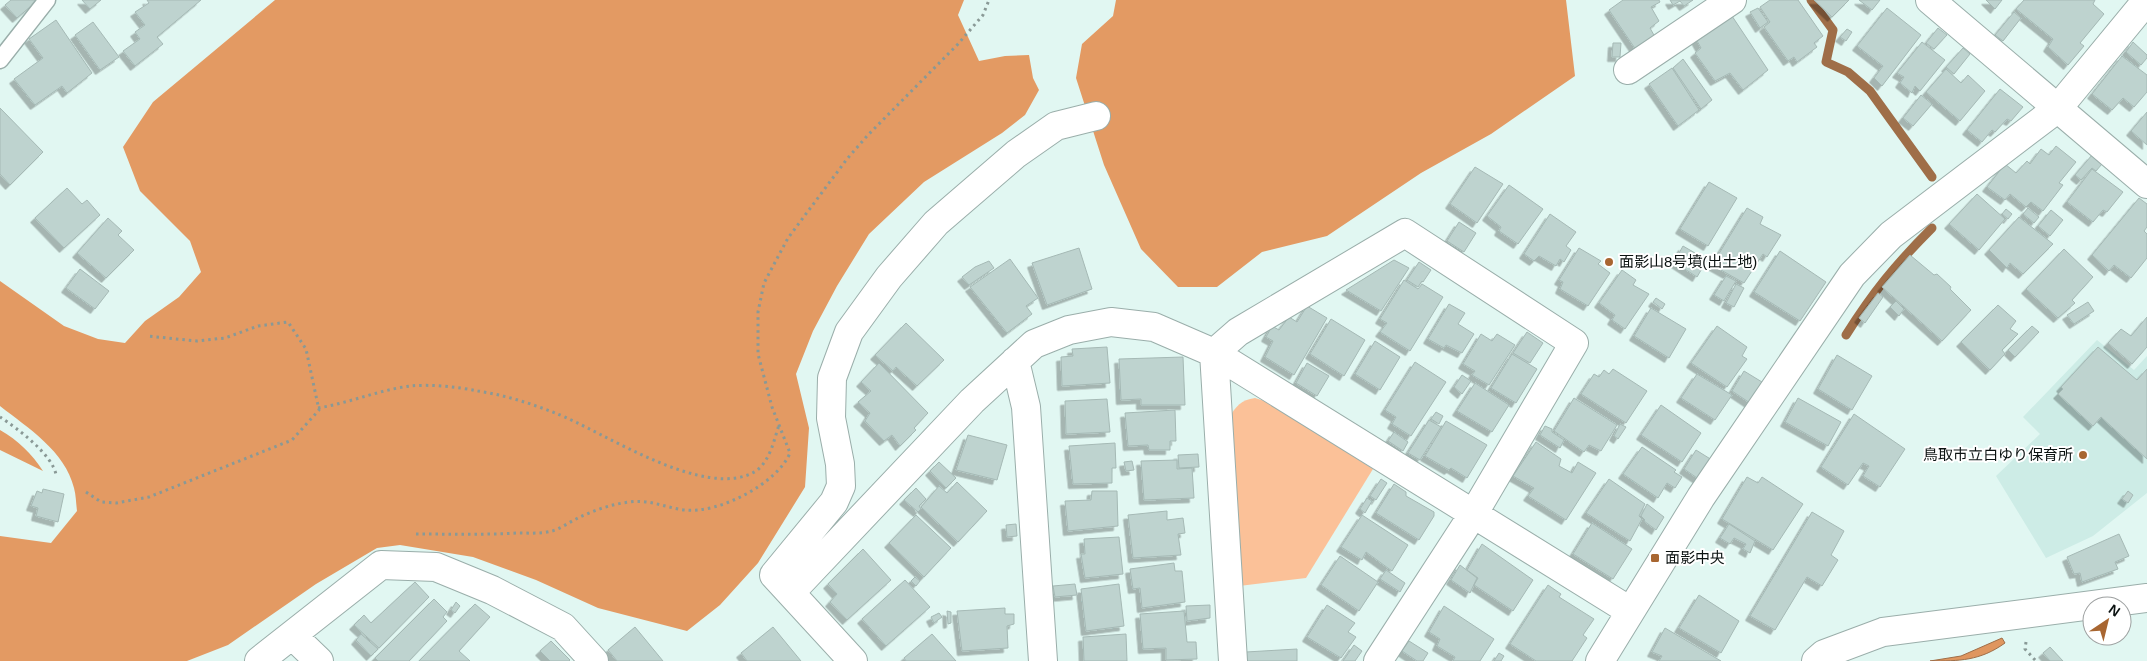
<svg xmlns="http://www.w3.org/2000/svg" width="2147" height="661" viewBox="0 0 2147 661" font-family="Arial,'Noto Sans JP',sans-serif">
  <defs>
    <filter id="shadow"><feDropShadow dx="-4.5" dy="4.5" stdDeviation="0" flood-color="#0004"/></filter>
  </defs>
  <rect width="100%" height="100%" fill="#e1f7f2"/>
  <!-- built -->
  <path fill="#cdece6" d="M2097,340L2134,370L2147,356V493L2093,536L2046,558L1996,476L2040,434L2023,417Z"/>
  <!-- green -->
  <path fill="#fbc198" d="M1255,398L1271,403L1373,469L1306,578L1239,586L1229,418C1236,406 1241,400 1255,398Z"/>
  <!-- forest -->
  <path fill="#e39a63" d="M275,0H964L958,15L979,61L1005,56L1029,55L1033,78L1039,90L1025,115L1002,133L924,182L869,234L837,286L813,331L796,374L809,428L805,487L758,563L720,605L687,631L598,608L536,580L473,557L400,545L377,548L316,584L228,645L187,661H0V536L51,543L77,511C76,503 76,495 74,488C65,451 28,428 0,406V281L64,326L98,339L125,343L145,321L179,297L201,272L190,241L140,191L123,147L153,102Z
    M1116,0H1566L1575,76L1491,134L1421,173L1327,236L1262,252L1217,287H1178L1141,249L1104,165L1076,78L1082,44L1113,16Z
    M0,430C18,440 32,454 43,471L0,450Z"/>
  <!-- water -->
  <path fill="#df965f" stroke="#9f6e48" d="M2002,638L2005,643C1980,661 1959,661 1930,661L1961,656Z"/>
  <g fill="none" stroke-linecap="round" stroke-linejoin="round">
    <!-- stream -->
    <path stroke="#9f6e48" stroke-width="9" d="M1811,0L1833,30L1826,62L1848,72L1870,91L1932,177
      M1846,335C1873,292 1896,264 1932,228"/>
  </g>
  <!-- building -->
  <path fill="#bed3cf" stroke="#a5b9b5" filter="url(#shadow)" d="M11,0H36L37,1L17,18L5,5Z
    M82,0H101L90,9Z
    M147,0H201L157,37L163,44L135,66L123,51L140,39L135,32L145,25L135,12L149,3Z
    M1623,0H1659L1660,2L1651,7L1659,21L1650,28L1655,37L1636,50L1609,10Z
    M1670,0H1693L1684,6L1680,1L1673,5Z
    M1770,0H1798L1823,36L1814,43L1817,47L1797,62L1794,57L1788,61L1764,27L1770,22L1760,7Z
    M1814,0H1849L1832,17Z
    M1859,0H1880L1872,10Z
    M1986,0H2002L1995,9Z
    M2024,0H2095L2093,4L2104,14L2080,43L2084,46L2068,65L2048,47L2053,39L2016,9Z
    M1758,8L1768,22L1760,28L1750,12Z
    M1887,8L1921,35L1882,86L1874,78L1883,66L1857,46Z
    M2014,12L2021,18L2003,41L1995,35Z
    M1732,16L1768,70L1743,90L1730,73L1715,81L1695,53L1701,48L1696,39Z
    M56,20L92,73L67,93L62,86L35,105L14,79L43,58L29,39Z
    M93,22L119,57L100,70L75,35Z
    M1938,28L1947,35L1934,49L1926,43Z
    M1847,29L1852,32L1846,41L1840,37Z
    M1922,42L1945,60L1920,91L1915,86L1912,93L1900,83L1904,77L1897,73Z
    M2133,42L2147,55V58L2141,65L2126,52Z
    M1613,43H1621L1620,57H1612Z
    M1963,48L1970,54L1954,74L1946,67Z
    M2122,56L2147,75V92L2134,107L2123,98L2112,110L2092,94Z
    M1683,59L1712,100L1701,109L1673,68Z
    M1672,68L1699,110L1678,126L1649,84Z
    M1946,69L1961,83L1968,75L1985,91L1960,121L1926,92Z
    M2000,89L2023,107L2011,121L2007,119L1995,132L1992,130L1982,142L1967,130Z
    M1921,95L1932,104L1913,126L1903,118Z
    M0,108L43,152L10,185L0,174Z
    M2147,112V145L2131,131Z
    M2056,146L2076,162L2059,183L2063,185L2043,211L2031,202L2026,207L2010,194L2005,200L1987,187L2005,164L2016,173L2027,161L2030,164L2041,149L2049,155Z
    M2092,155L2102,164L2096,171L2092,168L2081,180L2075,175Z
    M1475,167L1503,184L1477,223L1450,204Z
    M2092,169L2123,192L2107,212L2103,210L2093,222L2067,202Z
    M1709,182L1737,198L1708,246L1680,229Z
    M1509,185L1543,209L1518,244L1499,231L1501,227L1487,216Z
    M67,188L82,204L87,200L100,215L64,248L35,218Z
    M1977,194L2005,219L1979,250L1949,224Z
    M2139,198L2147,204V227L2144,231L2147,234V258L2131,278L2114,265L2109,271L2092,255Z
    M1747,208L1763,217L1760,224L1781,235L1767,257L1763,254L1744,283L1712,265Z
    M2028,208L2039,217L2034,223L2023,214Z
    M2006,209L2012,214L2008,219L2002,214Z
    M2051,210L2063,220L2050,236L2038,226Z
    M1550,214L1576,232L1566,246L1571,250L1564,262L1560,259L1556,266L1539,256L1534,261L1524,254Z
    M2019,217L2053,244L2023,274L2010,263L2007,268L1989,250Z
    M108,218L122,231L118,235L134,250L106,278L77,253Z
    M1459,222L1476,233L1464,252L1447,241Z
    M1683,246L1707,260L1697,277L1674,262Z
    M1079,248L1092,289L1047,305L1032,263Z
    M1579,248L1601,261L1598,264L1610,273L1588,306L1560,289L1563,282L1559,280Z
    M2064,249L2093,277L2072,300L2075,303L2058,318L2026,289Z
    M1780,251L1826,282L1800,321L1754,292Z
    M1910,255L1934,275L1937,274L1951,287L1950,289L1971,310L1942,341L1882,287Z
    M1010,259L1038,298L1026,306L1032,314L1007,333L970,287Z
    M1394,260L1409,268L1381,311L1346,290Z
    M989,261L994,268L969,285L962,277L975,267Z
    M1419,262L1431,270L1423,282L1422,281L1418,287L1407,280Z
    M80,269L109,291L95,309L66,288Z
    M1622,270L1636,280L1633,285L1649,294L1625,329L1612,320L1615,315L1599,303Z
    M1726,276L1736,281L1724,301L1714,295Z
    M1404,280L1418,289L1422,284L1443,297L1410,351L1380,332L1387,323L1380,319Z
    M1736,284L1744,288L1734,307L1726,303Z
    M1878,293L1883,297L1865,323L1859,318Z
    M1656,298L1665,304L1662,309L1653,302Z
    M1896,301L1904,309L1899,316L1890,307Z
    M2088,302L2094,311L2074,324L2067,315Z
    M1449,304L1465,313L1458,324L1474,334L1462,353L1446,345L1444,348L1428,339Z
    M1998,305L2016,321L2010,329L2018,334L2002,350L2005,354L1990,370L1961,342Z
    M1307,306L1327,318L1294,375L1265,357L1273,341L1266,337L1272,326L1279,330L1289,317L1297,322Z
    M1651,308L1686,329L1669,358L1634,336Z
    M2147,317V347L2132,364L2108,343L2121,329L2131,336Z
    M1331,319L1365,340L1344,376L1310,354Z
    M906,323L944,360L917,386L896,367L893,371L875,355Z
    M1717,326L1747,347L1742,356L1747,359L1727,387L1691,363Z
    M2032,326L2039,332L2015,357L2008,350Z
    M1527,332L1543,343L1530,363L1513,353Z
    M1481,334L1492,341L1497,334L1515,345L1489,385L1472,375L1475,371L1463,364Z
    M1375,341L1400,357L1380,390L1355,374Z
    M1107,347L1110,383L1062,386L1061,357L1073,356L1072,349Z
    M2098,347L2137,380L2147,369V459L2101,417L2093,426L2058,394L2063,389L2061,387Z
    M1512,354L1537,369L1516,403L1491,388Z
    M1837,355L1872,376L1852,410L1818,389Z
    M1183,357L1185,405H1141V399L1121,400L1119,359Z
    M1415,362L1446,382L1411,436L1392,424L1396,417L1385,410Z
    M879,363L928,413L914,428L916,430L900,446L892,435L884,441L865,421L870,413L858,402L871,391L861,382Z
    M1307,363L1329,376L1317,396L1296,383Z
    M1613,369L1647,391L1626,423L1581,394L1594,374L1599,377L1604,370L1609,374Z
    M1744,371L1762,382L1750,403L1732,391Z
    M1697,374L1732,395L1715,420L1681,398Z
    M1462,375L1471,381L1462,394L1454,387Z
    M1475,383L1509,405L1492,432L1457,411Z
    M1574,398L1617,425L1601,451L1589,445L1584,452L1554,431Z
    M1798,398L1841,422L1828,446L1785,422Z
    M1107,399L1110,432L1066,434L1065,401Z
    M1661,405L1701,433L1682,462L1641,435Z
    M1175,410L1176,441H1170V450H1149L1148,445L1128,446L1125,413Z
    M1436,412L1443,416L1439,424L1431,419Z
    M1854,414L1905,449L1880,487L1863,476L1869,466L1863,463L1848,485L1821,467Z
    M1429,420L1441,427L1420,460L1408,453Z
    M1446,421L1487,445L1467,478L1451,468L1449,470L1425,456Z
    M1620,424L1626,427L1618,439L1614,436Z
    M1545,426L1552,429V432L1564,440L1560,448L1540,435Z
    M1394,432L1408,442L1403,451L1388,441Z
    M968,435L1007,445L997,480L956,470Z
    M1536,442L1561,459L1559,466L1572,473L1578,462L1596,473L1566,520L1528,496L1534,488L1513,476Z
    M1115,443L1116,468H1112V483L1073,484L1069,446Z
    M1642,447L1676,470L1674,472L1682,477L1675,488L1667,483L1658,498L1623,474Z
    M1696,450L1712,460L1700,480L1684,469Z
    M1198,454L1199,467L1179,468L1178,455Z
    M1177,460V469L1192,468L1194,498L1144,500L1141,461Z
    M1132,461L1134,470L1126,471L1124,462Z
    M939,462L956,478L946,488L930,471Z
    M1747,477L1758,483L1762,477L1803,504L1773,550L1722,519Z
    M1381,479L1387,483L1376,500L1370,496Z
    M1609,479L1645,504L1639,516L1642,519L1630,541L1586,513Z
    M957,482L987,511L958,542L921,507L939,486L947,493Z
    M1394,484L1406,492V496L1434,512V516L1419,540L1376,513Z
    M916,488L926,499L919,506L921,509L918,512L904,500Z
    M43,489L64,494L58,522L36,516L38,508L31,506L37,491L42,493Z
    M1092,491H1117L1118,526L1068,531L1065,501L1091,500Z
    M2128,491L2133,495L2128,503L2122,499Z
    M1367,498L1372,501L1365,513L1360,509Z
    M1647,504L1664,517L1656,530L1644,521L1645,520L1641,516Z
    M1167,511V520L1183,518L1185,533L1178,534L1181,555L1133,558L1128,515Z
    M1812,512L1844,531L1831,555L1838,560L1822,586L1807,577L1775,630L1750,616Z
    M916,515L951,548L924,577L889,543Z
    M1362,515L1408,545L1392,571L1366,552L1362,560L1341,547Z
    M1592,523L1632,549L1613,579L1573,554Z
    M1016,524L1017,536L1007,537L1006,525Z
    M1729,524L1755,541L1750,553L1743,549L1746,544L1734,538L1730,544L1720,538Z
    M2119,534L2129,556L2115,562L2118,569L2082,582L2080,573L2074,574L2067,557Z
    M1119,537L1123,574L1085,578L1081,554H1085L1084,539Z
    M1482,544L1533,580L1513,611L1474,585L1478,578L1467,570Z
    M863,549L891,580L847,620L830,602L837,594L828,584Z
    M1340,556L1378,582L1359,611L1321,585Z
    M1174,563L1175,571H1182L1185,602L1142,608L1140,588L1133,589L1130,569Z
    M1460,565L1477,578L1470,593L1451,580Z
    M1386,570L1405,583L1400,592L1380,579Z
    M915,577L920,581L916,586L911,581Z
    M905,580L930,607L886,646L862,619Z
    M415,582L429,597L379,648L354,625L364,615L371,623Z
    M1075,584L1077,595L1055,597L1053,586Z
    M1119,584L1124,626L1086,631L1081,589Z
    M1548,585L1561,594L1559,597L1594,619L1583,635L1587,638L1572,661H1536L1510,644Z
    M1699,595L1739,621L1721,653L1679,628Z
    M434,599L447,612L443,617L447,621L409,661H378L375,658Z
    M456,602L460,606L455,613L451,610Z
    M475,604L490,617L459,651L470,661H419Z
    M1210,605V618L1187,621L1186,606Z
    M1327,605L1355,623L1348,632L1356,637L1341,658L1307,637Z
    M1444,606L1494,639L1480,661H1453L1455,657L1437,646L1440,639L1429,632Z
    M1005,608V614H1014V624L1007,626L1008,648L962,651L957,611Z
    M947,611L951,612V623L948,624Z
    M1184,611L1187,642H1196L1197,659L1166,660V648L1143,649L1140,614Z
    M939,613L942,617L934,623L931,617Z
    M635,627L663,661H617L608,650Z
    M773,627L801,661H747L741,653Z
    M1665,628L1721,661H1659L1662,656L1652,652Z
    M361,634L378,649L371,656L356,640Z
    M932,634L956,661H906L904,658Z
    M1126,634L1127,661H1084L1083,637Z
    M551,641L570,660L569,661H550L540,651Z
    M1409,641L1428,653L1423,661H1417L1402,651Z
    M1354,645L1362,651L1355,661H1343Z
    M2050,647L2063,661H2050L2043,653Z
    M1297,649V661H1246V652Z
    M1499,653L1504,656L1501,661H1494Z"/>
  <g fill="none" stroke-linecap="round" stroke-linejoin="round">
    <!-- lane casing -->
    <g stroke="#9aaeaa" stroke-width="19">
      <path id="lane" d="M0,60L47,0"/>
    </g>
    <!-- street casing -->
    <g stroke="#9aaeaa" stroke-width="30">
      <path id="street" d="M1930,0L2147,184
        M1628,70L1732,0
        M1214,353L1630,611
        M1214,353L1233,661
        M1015,361L1026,407L1043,661
        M791,592L972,401L1034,344L1069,330L1111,322L1154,327L1214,353L1238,332L1405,233L1574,343L1474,513L1378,661
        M292,635L319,661
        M259,661L381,565L436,567L492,590L563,627L594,661
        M853,661L774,575L834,502L841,486L840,464L831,418L832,378L849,332L889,277L936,223L1016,154L1056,126L1096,116
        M1600,661L1701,497L1852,275L1891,235L2058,108L2147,0
        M1816,661L1824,654L1883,632L2147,598"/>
    </g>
    <!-- path -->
    <path stroke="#899996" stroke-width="3" stroke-dasharray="2.5 4" stroke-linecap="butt" d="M318,408C349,403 379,390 410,386C431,384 458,387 478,391C504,395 530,403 555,413C603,431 705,502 756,471C770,461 774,440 779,425
      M0,417C17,428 53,455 56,475
      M86,492L101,502L116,503L149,497L292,440L319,410L306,349L288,322L258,326L225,338L197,341L147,336
      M416,534C450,534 484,535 518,533C529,533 541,534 552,531C560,529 568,523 576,519C592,511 611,504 630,502C650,499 666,508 685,510C718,514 777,484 790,453L772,407L758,354V312L764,283L788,238L847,159L867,136L958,44L983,15L989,0
      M2026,642L2025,649L2036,661"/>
    <!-- lane -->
    <use href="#lane" stroke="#fff" stroke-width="16"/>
    <!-- street -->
    <use href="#street" stroke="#fff" stroke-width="28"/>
  </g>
  <!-- markers -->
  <g fill="#a86631" stroke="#fff" stroke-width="2">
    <circle cx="1609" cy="262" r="5"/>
    <circle cx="2083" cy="455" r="5"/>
    <rect x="1650" y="553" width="10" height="10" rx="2.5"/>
  </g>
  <g text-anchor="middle" stroke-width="4" stroke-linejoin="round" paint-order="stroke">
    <!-- poi labels -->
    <g font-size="15" fill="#0b1211" stroke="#fff" text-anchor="start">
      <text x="1619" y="267">面影山8号墳(出土地)</text>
      <text x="2073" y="460" text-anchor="end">鳥取市立白ゆり保育所</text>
      <text x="1665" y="563">面影中央</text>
    </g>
  </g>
  <!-- north arrow -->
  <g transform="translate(2107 621) rotate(35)"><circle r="24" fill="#ffffff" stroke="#9da0a0"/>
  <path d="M0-4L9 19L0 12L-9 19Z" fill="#a86631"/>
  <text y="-8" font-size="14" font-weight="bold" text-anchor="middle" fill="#0b1211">N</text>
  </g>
</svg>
